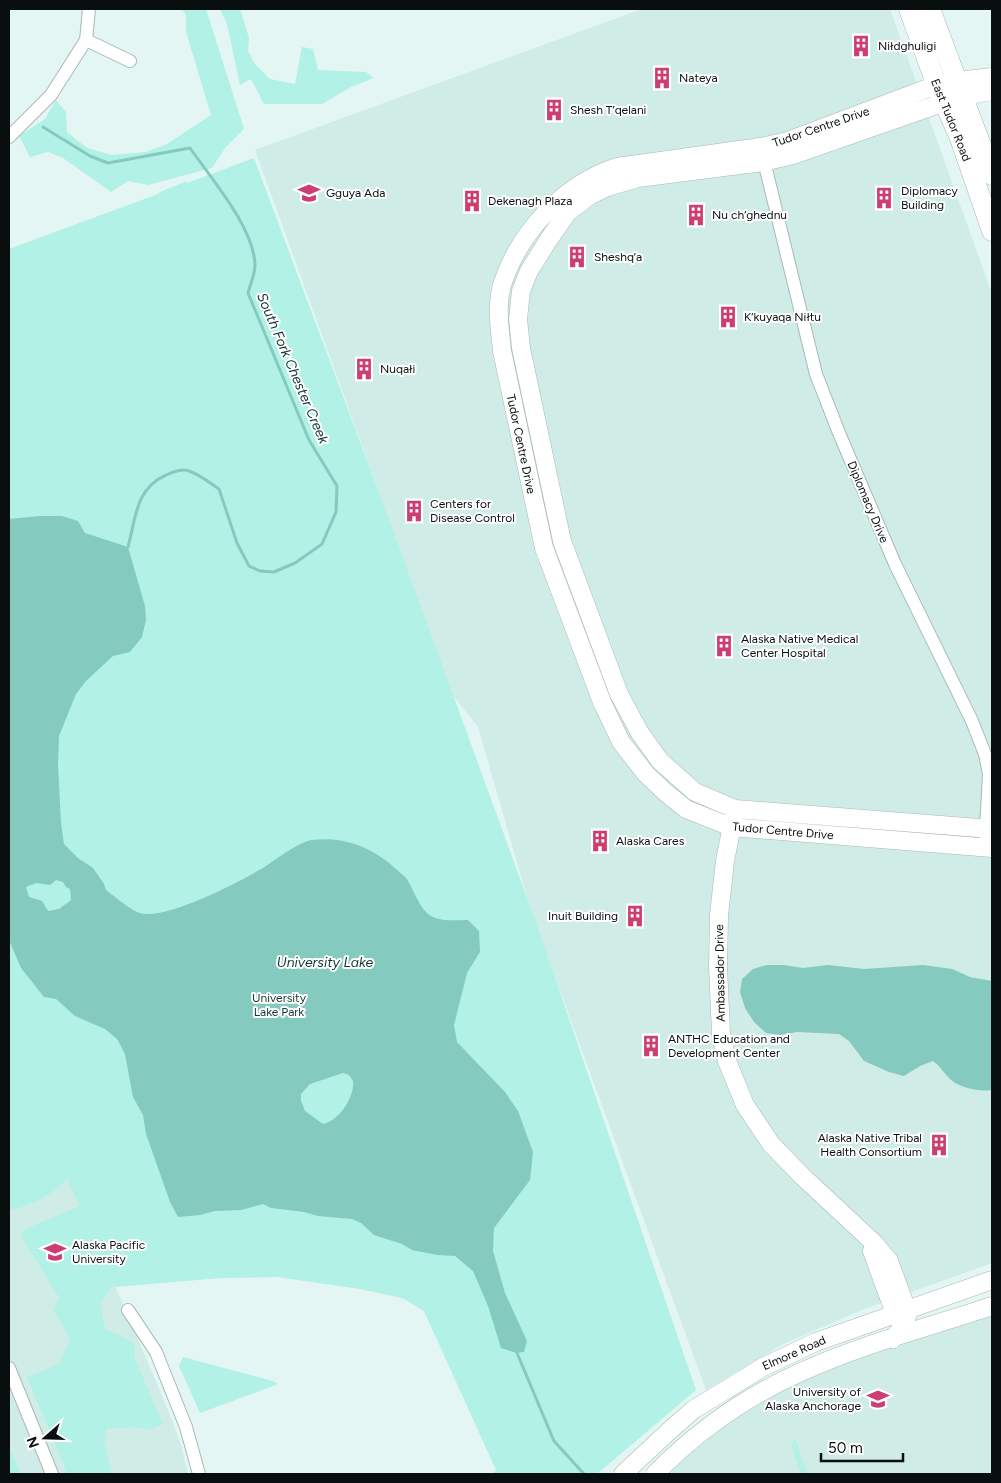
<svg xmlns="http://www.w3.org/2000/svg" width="1001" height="1483" viewBox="0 0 1001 1483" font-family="Figtree,sans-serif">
  <rect width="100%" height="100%" fill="#e3f6f3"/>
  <!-- built -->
  <path fill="#cfece7" d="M642,9H890L992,294V1263L867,1308L781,1345L706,1390L532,914L478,727L452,694L255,150Z
    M9,1078L62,1168L88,1221L170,1415L181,1445L188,1474H9Z
    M992,1314V1474H665L717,1430L754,1404L818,1372L849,1361Z"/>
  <!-- green -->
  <path fill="#b1f1e6" d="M181,9H206L244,129L225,148L212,168L148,185L128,181L111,192L63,158L48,152L30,157L19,136L45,119L56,100L66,112L67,132L87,148L112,155L146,152L167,144L211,115L186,32V14Z
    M220,9H240L249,38L248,51L254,63L270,79L295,84L302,47L313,49L318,70L366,72L374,78L351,87L322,104H264L251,79L240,85L227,24Z
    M254,158L390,522L537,925L696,1390L597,1474H492L496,1470L424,1311L404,1299L397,1297L360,1289L277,1277L221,1278L116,1287L114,1284L100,1303L105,1329L122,1336L135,1344L134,1357L163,1424L151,1429L133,1427L106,1429L104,1442L112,1474H67L62,1460L27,1377L59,1364L70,1339L54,1311L59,1297L21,1237L23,1230L80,1206L67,1179C52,1196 30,1205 9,1211V249L158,194L162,191L187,181V183Z
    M183,1357L273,1381L278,1384L200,1413L179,1366Z
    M795,1438L807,1474H801L791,1445Z
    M9,1446L21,1474H9Z"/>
  <!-- water -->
  <path fill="#85cabf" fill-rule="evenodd" d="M40,516H62L78,521L85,533L128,547L145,606L146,620L142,637L130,652L113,656L86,681L76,694L59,736L58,765L61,823L64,844L78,858L93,868L104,884L106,890C114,896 132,911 140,913C165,921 244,880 266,866C276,859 301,841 312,840C343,836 372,847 395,868C398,871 403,875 406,878C413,888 420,910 431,916C442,922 456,920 468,920L479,931L480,952L467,973L454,1025L457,1042L505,1092L518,1111L533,1152L530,1180L494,1228L493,1251L505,1293L527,1341L524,1352L517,1353L501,1348L488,1306L473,1271L455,1256L437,1255L412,1250L402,1244L374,1235L361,1223L352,1219L318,1216L304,1212L271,1208L263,1204L241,1210L215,1211L200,1215L178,1217L170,1202L146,1134L143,1115L133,1097L125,1054L117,1039L105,1029L75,1016L56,999L44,997L21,968L9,940V519ZM56,880L63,882L66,887L70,889L71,900L59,909L48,911L42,901L29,897L26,887L36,883L50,885ZM343,1073L349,1075L353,1081C355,1097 339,1121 323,1124L305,1111L301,1101V1094L310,1084Z
    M767,965H784L803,968L828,965L864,969L923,965L952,969L970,977L992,981V1090C979,1092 960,1088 950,1079C944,1073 940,1066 933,1061L920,1066L904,1076L889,1072L864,1061L849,1041L839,1034L797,1032L780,1035L766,1033L754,1022L745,1008L740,992L742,979L753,969Z"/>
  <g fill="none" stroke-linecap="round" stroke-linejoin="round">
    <!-- stream -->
    <path stroke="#85cabf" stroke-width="3" d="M43,127L90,156L108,163L190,148C211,178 255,229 255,266C255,274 250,285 248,293L309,440L337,486L336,512L322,544L295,563L274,572L260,571L249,566L237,543L219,489C210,483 199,474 189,471C182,468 173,472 166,475C135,489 136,518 128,547
      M517,1353L554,1441L584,1474"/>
    <!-- street casing -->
    <g stroke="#a7bab6" stroke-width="14">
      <path id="street" d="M86,40L130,61
        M9,137L51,95L86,40L89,9
        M762,153L816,374L839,433L895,564L972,721L985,754L989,774L985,847
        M128,1310L156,1352L186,1427L199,1474
        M9,1368L52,1474"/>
    </g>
    <!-- secondary casing -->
    <g stroke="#a7bab6" stroke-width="19">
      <path id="secondary" d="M992,77L957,81L926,89L788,141L761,147L617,167C564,184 519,232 502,285C496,306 500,330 502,351L544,548L602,702L621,742L646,774L665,792L686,809L731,827L992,848
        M992,91L962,96L793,155L763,162L638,178L607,187L589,196L568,212L549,239L529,271L521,291L518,319L521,348L562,541L619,694L640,733L660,761L695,792L735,809L992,829
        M734,816L725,861L719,915L718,967L721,1033L727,1061L745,1105L771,1144L802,1176L874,1243L889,1261L908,1313L904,1324L893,1339
        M872,1251L895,1314
        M623,1474L668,1432L693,1410L763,1367L816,1342L992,1280
        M655,1474C696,1432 747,1396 801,1372C862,1344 929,1327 992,1306"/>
    </g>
    <!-- primary casing -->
    <g stroke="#a7bab6" stroke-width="21">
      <path id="primary" d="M909,9L937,86L960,138L992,231
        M930,9L992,175"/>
    </g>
    <!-- street -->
    <use href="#street" stroke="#fff" stroke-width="12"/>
    <!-- secondary -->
    <use href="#secondary" stroke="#fff" stroke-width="18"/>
    <!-- primary -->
    <use href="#primary" stroke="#fff" stroke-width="20"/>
  </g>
  <!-- icons -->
  <defs>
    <g id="building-bare" transform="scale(1.725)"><path d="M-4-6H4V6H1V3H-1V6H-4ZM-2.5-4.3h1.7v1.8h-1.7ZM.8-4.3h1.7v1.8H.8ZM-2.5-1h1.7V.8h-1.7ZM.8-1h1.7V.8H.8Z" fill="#cb3e6f" stroke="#fff" stroke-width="2.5" paint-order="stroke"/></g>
    <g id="school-bare" transform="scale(1.725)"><path d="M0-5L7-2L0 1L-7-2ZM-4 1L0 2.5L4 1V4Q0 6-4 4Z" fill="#cb3e6f" stroke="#fff" stroke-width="2.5" paint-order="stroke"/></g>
    <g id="university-bare" transform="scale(1.725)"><path d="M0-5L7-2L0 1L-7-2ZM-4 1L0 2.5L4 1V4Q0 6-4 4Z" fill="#cb3e6f" stroke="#fff" stroke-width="2.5" paint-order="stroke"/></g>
  </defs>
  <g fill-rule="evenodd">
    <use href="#building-bare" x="861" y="46"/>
    <use href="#building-bare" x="662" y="78"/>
    <use href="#building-bare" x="554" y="110"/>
    <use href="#school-bare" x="309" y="193"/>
    <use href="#building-bare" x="884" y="198"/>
    <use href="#building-bare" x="472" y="201"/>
    <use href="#building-bare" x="696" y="215"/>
    <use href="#building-bare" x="577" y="257"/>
    <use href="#building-bare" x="728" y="317"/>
    <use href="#building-bare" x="364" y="369"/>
    <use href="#building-bare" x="414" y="511"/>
    <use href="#building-bare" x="724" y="646"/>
    <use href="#building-bare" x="600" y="841"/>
    <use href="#building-bare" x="635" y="916"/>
    <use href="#building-bare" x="651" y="1046"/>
    <use href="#building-bare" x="939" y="1145"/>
    <use href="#university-bare" x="55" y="1252"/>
    <use href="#university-bare" x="878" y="1399"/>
  </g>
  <g text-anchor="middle" stroke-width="4" stroke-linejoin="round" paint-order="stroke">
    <!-- poi labels -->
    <g font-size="12" fill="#090f0e" stroke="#fff" text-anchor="start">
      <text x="878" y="50">Niłdghuligi</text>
      <text x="679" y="82">Nateya</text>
      <text x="570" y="114">Shesh T’qelani</text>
      <text x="901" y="195">Diplomacy<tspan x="901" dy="14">Building</tspan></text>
      <text x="326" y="197">Gguya Ada</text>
      <text x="488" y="205">Dekenagh Plaza</text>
      <text x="712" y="219">Nu ch’ghednu</text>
      <text x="594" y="261">Sheshq’a</text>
      <text x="744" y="321">K’kuyaqa Niłtu</text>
      <text x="380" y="373">Nuqałi</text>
      <text x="430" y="508">Centers for<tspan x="430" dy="14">Disease Control</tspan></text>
      <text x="741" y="643">Alaska Native Medical<tspan x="741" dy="14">Center Hospital</tspan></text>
      <text x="616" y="845">Alaska Cares</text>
      <text x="618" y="920" text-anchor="end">Inuit Building</text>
      <text x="668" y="1043">ANTHC Education and<tspan x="668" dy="14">Development Center</tspan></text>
      <text x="922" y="1142" text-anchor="end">Alaska Native Tribal<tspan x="922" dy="14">Health Consortium</tspan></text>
      <text x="72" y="1249">Alaska Pacific<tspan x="72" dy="14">University</tspan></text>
      <text x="861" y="1396" text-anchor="end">University of<tspan x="861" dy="14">Alaska Anchorage</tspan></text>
    </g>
    <!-- street labels -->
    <g font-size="12" fill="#090f0e" stroke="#fff">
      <text transform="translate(951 120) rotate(68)" y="4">East Tudor Road</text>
      <text transform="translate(821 127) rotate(-19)" y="4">Tudor Centre Drive</text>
      <text transform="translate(521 444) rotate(78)" y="4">Tudor Centre Drive</text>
      <text transform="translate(868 502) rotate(67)" y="4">Diplomacy Drive</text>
      <text transform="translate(783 831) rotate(5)" y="4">Tudor Centre Drive</text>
      <text transform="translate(720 973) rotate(-91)" y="4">Ambassador Drive</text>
      <text transform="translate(794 1353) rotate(-24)" y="4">Elmore Road</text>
    </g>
    <!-- park labels -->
    <g font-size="12" fill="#143632" stroke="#fff">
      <text x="279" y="1002">University<tspan x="279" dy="14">Lake Park</tspan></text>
    </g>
    <!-- water labels -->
    <g font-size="14" font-style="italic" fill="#123530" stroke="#fff">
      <text transform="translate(293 368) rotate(67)" y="5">South Fork Chester Creek</text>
      <text x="325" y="967">University Lake</text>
    </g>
  </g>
  <!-- border -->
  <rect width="1001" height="1483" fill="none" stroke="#090f0e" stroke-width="20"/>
  <!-- north arrow -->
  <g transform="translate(45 1438) rotate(250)" stroke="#ffffff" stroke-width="4" paint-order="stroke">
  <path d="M0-4L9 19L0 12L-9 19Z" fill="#090f0e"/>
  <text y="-8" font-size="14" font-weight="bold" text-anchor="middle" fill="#090f0e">N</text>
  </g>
  <!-- scale -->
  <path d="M821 1453v8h82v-8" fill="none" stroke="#090f0e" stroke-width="2.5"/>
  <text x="828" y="1453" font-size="15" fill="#090f0e" stroke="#ffffff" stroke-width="4" paint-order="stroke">50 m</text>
</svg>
